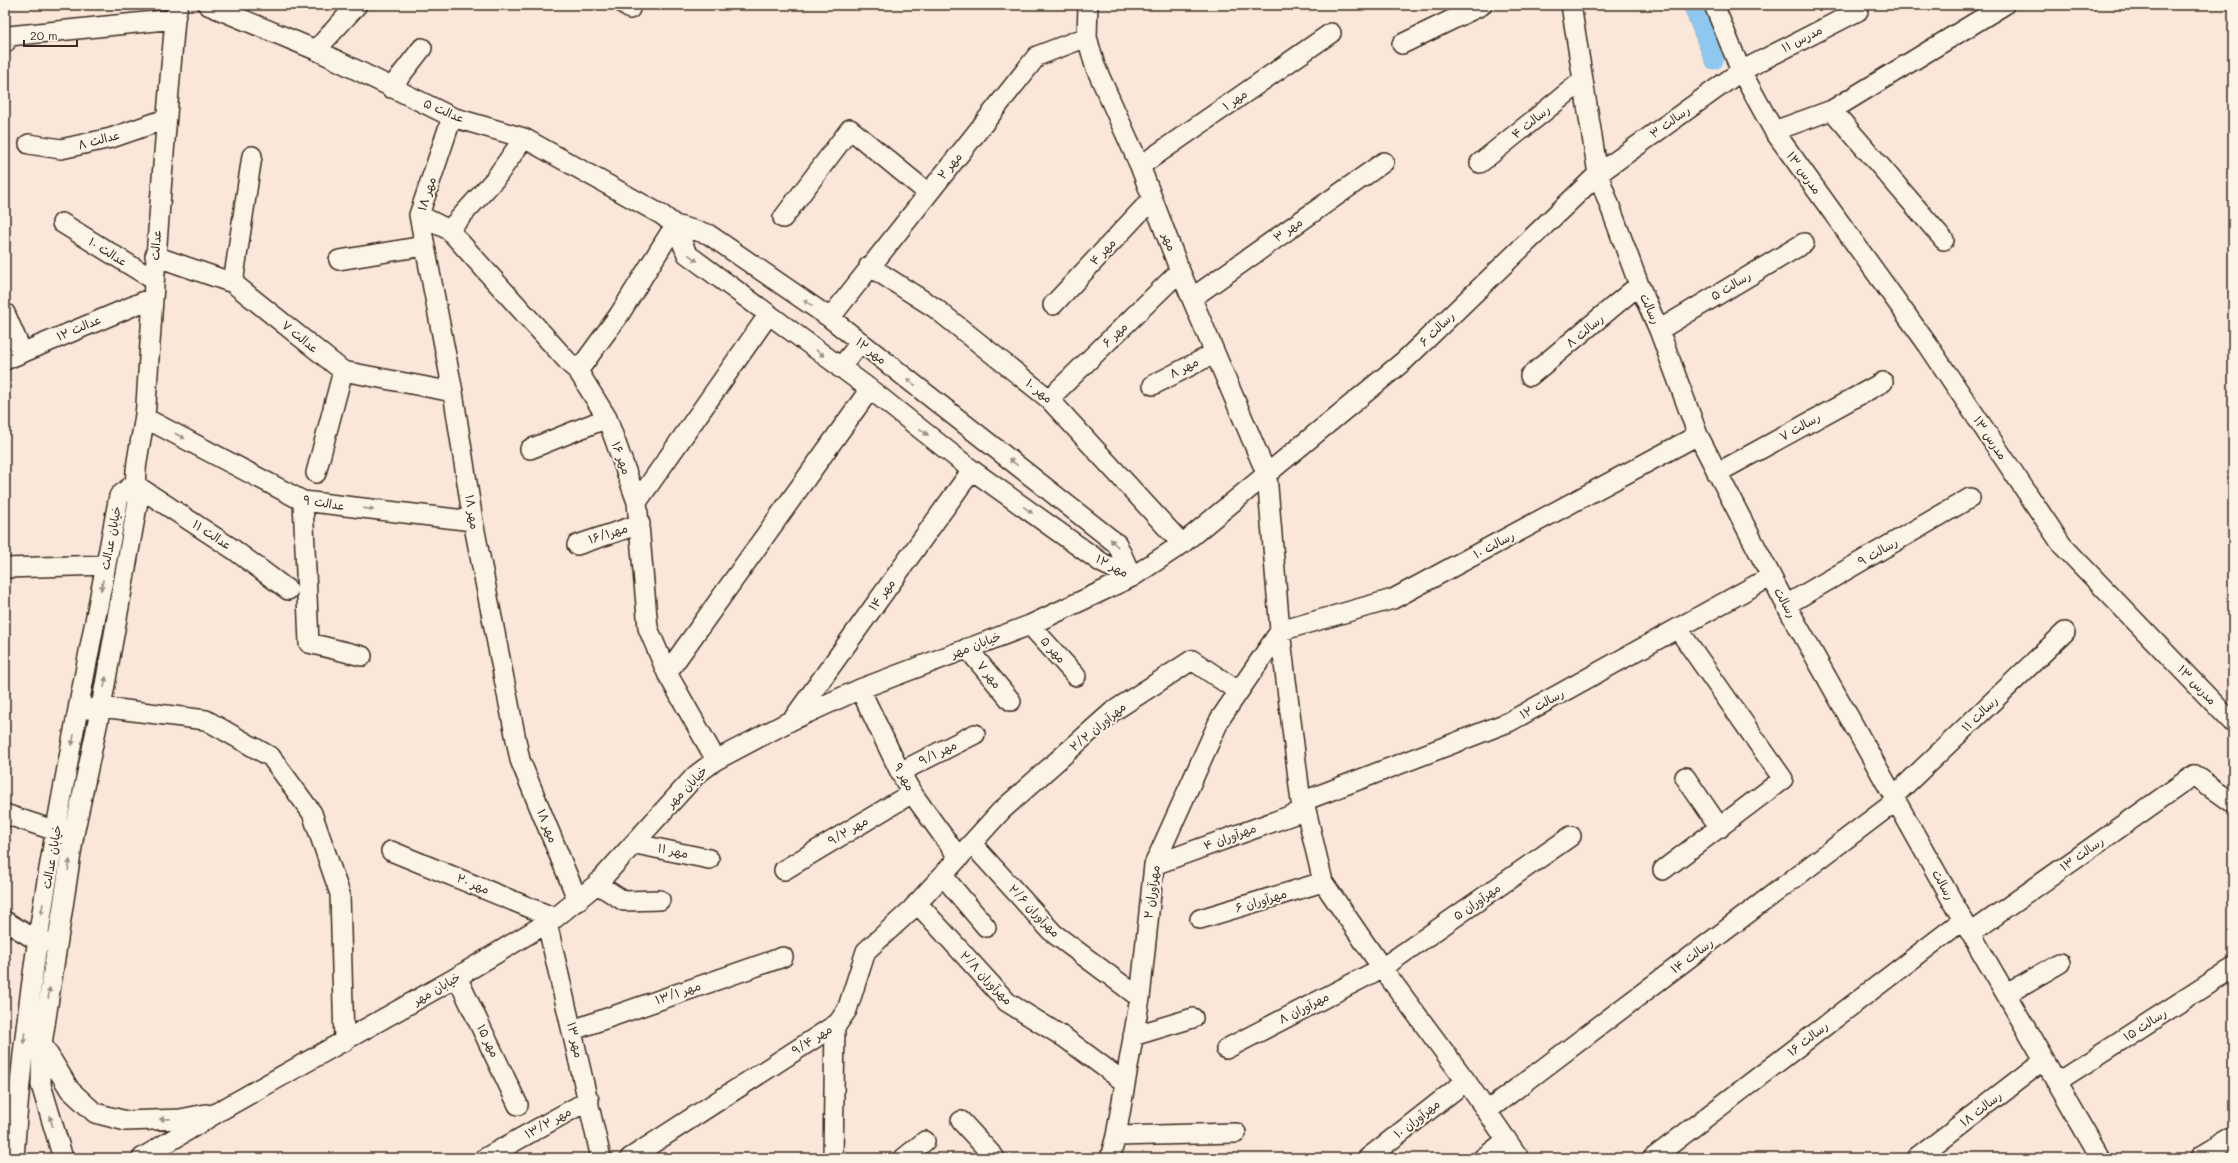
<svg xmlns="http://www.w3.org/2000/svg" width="2238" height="1163" viewBox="0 0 2238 1163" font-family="Mali,'Playpen Sans Arabic',sans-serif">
  <rect width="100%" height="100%" fill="#fbe7da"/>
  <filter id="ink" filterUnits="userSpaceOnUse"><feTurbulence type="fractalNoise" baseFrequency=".025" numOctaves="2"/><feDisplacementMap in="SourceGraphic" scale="8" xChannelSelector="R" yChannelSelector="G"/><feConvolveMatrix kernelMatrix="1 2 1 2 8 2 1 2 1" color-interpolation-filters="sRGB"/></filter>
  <g filter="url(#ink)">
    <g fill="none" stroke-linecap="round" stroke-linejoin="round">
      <!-- canal -->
      <path stroke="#8fc8ee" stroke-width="19" d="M1692,5L1714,60"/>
      <!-- minor casing -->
      <g stroke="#3b2a1e" stroke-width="22">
        <path id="minor" d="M208,5L316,50L452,117L524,138L662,215L675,225L708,234L830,318L1117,544L1132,577
          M625,5L630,9
          M1088,5L1087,37L1095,66L1140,166L1180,271L1267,475L1280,631L1301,802L1306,810L1323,882L1382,968L1466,1081L1519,1158
          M1571,5L1598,174L1639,285L1659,330L1698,435L1786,605L1963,920L2101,1158
          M1714,5L1741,71L1774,131L1928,345L2062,545L2233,723
          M5,43L9,36L175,19
          M1402,44L1482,5
          M316,50L357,5
          M391,88L422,48
          M1832,110L1944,240
          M452,117L419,215L453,392L473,521L520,760L578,901
          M1774,131L1832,110L2004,5
          M29,144L61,149L111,138L166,119
          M1480,163L1582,81
          M1140,166L1331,33
          M419,215L449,230L570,364L578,371L607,418L637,502L648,628L667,673L716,760
          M783,218L850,129L928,193
          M62,223L154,280
          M675,225L687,254L870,389L972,470L1102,563L1132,577
          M449,230L495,179L524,138
          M155,256L233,283L343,371L453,392
          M339,260L424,246
          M869,266L935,308L1049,399L1182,544
          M233,283L252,156
          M1192,298L1384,162
          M1053,305L1152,199
          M5,313L22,352
          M830,318L1037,56L1087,37
          M1659,330L1804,243
          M5,360L152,298
          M840,368L861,342
          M578,371L619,315L675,225
          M1530,376L1639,285
          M1153,385L1215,353
          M1049,399L1180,271
          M145,418L303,501L473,521
          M530,449L607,418
          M316,473L343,371
          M1717,473L1883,382
          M134,484L233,549L288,590
          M303,501L309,643L362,656
          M637,502L769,314
          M577,545L640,524
          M5,568L106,565
          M1786,605L1970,498
          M1030,625L1076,676
          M967,648L1011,701
          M667,673L870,389
          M860,689L900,772L912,793L959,858
          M88,709L101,707L206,720L271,757L312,813L340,894L344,1042
          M793,719L972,470
          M900,772L975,734
          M1685,777L1720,828
          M1894,796L2065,632
          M1301,802L1509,722L1770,577
          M5,814L56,831
          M636,844L709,859
          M973,845L1053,933L1140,998
          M391,851L555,918
          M1154,865L1306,810
          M784,870L912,793
          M1663,870L1783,779L1678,629
          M943,876L986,927
          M597,884L624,901L660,900
          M917,903L1007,1002L1065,1038L1124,1082
          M1200,919L1323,882
          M5,921L36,940L48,942
          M547,923L601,1158
          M1971,933L2194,775L2233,803
          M457,977L518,1105
          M2007,994L2060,963
          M573,1030L783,957
          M1133,1036L1193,1018
          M42,1044L70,1090L95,1113L126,1121L180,1119L206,1114
          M1226,1049L1382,968L1571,836
          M2058,1081L2233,968
          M1487,1111L1896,801
          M961,1121L995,1158
          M1116,1136L1236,1133
          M14,1158C28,935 78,716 119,496L134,484
          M63,1158L41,1085L42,1044L74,834L101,707L138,501C130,470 144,437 146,405C154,276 164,148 175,19L178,5
          M142,1158L218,1112L457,977L555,918L597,884L696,775L716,760L792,720L860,689L1030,625L1132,577L1182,544L1405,360L1598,174L1741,71L1858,11L1856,5
          M485,1158L589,1100
          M630,1158L838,1023L847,1010L866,951L912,909L1001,811L1112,712L1192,660L1238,691
          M833,1158L835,1025
          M904,1158L925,1141
          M1110,1158L1116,1136L1140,998L1154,865L1220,719L1280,631L1393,599L1698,435
          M1368,1158L1466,1081
          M1483,1158L1507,1140
          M1653,1158L1963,920
          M1917,1158L2044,1060
          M2201,1158L2233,1139"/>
      </g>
      <!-- minor -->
      <use href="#minor" stroke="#fcf5e5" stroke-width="19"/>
    </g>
    <!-- one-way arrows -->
    <defs><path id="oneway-solid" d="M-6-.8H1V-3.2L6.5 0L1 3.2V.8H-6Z"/></defs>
    <g fill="#9c9082">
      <use href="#oneway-solid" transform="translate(693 258) rotate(36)"/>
      <use href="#oneway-solid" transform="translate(808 303) rotate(-146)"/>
      <use href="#oneway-solid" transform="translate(820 353) rotate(37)"/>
      <use href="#oneway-solid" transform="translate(911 382) rotate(-142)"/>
      <use href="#oneway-solid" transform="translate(924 432) rotate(38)"/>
      <use href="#oneway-solid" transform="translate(180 436) rotate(28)"/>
      <use href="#oneway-solid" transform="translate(1013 462) rotate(-142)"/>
      <use href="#oneway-solid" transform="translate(369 509) rotate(7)"/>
      <use href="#oneway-solid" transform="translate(1028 510) rotate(36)"/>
      <use href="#oneway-solid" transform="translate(1114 543) rotate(-134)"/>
      <use href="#oneway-solid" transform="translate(102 585) rotate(101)"/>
      <use href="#oneway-solid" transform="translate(105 682) rotate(-80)"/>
      <use href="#oneway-solid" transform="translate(73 740) rotate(101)"/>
      <use href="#oneway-solid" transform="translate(69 865) rotate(-81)"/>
      <use href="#oneway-solid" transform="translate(42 909) rotate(100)"/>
      <use href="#oneway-solid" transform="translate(49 993) rotate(-82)"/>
      <use href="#oneway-solid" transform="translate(24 1038) rotate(97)"/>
      <use href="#oneway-solid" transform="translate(165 1119) rotate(178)"/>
      <use href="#oneway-solid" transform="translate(51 1121) rotate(-107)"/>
    </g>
  </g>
  <g text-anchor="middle" stroke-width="4" stroke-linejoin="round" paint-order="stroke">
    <!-- street labels -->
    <g font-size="12" fill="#3b2a1e" stroke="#fcf5e5">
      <text transform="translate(1802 39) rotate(-27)" y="4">مدرس ۱۱</text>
      <text transform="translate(1235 100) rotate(-35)" y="4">مهر ۱</text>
      <text transform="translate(444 111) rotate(23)" y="4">عدالت ۵</text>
      <text transform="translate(1531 122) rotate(-39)" y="4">رسالت ۴</text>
      <text transform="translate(1670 122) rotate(-36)" y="4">رسالت ۳</text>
      <text transform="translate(99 140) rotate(-15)" y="4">عدالت ۸</text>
      <text transform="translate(950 166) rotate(-51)" y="4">مهر ۲</text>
      <text transform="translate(1804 173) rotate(54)" y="4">مدرس ۱۳</text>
      <text transform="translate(427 194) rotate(-72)" y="4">مهر ۱۸</text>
      <text transform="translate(1288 230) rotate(-35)" y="4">مهر ۳</text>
      <text transform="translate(1169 242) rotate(69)" y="4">مهر</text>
      <text transform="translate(156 245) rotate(-86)" y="4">عدالت</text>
      <text transform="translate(108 252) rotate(32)" y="4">عدالت ۱۰</text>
      <text transform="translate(1103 252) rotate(-47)" y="4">مهر ۴</text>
      <text transform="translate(1731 286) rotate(-31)" y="4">رسالت ۵</text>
      <text transform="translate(1650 309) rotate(66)" y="4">رسالت</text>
      <text transform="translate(79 328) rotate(-23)" y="4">عدالت ۱۲</text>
      <text transform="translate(1437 329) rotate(-44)" y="4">رسالت ۶</text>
      <text transform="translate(1585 331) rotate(-40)" y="4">رسالت ۸</text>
      <text transform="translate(1115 335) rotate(-44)" y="4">مهر ۶</text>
      <text transform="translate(300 337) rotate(39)" y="4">عدالت ۷</text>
      <text transform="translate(871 351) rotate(38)" y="4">مهر ۱۲</text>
      <text transform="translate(1184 368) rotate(-27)" y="4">مهر ۸</text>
      <text transform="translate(1039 391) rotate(39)" y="4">مهر ۱۰</text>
      <text transform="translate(1800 427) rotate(-29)" y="4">رسالت ۷</text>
      <text transform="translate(1990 438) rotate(56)" y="4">مدرس ۱۳</text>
      <text transform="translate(621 458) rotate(70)" y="4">مهر ۱۶</text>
      <text transform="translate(324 503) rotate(9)" y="4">عدالت ۹</text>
      <text transform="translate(472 512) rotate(81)" y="4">مهر ۱۸</text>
      <text transform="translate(608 534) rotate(-18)" y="4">مهر۱۶/۱</text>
      <text transform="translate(212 535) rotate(33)" y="4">عدالت ۱۱</text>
      <text transform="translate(111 538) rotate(-79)" y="4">خیابان عدالت</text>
      <text transform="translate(1494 545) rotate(-28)" y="4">رسالت ۱۰</text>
      <text transform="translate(1878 552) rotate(-30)" y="4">رسالت ۹</text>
      <text transform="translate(1112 566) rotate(28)" y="4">مهر ۱۲</text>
      <text transform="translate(882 595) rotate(-54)" y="4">مهر ۱۴</text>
      <text transform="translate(1785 603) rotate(61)" y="4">رسالت</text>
      <text transform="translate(976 645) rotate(-21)" y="4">خیابان مهر</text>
      <text transform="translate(1053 650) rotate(48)" y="4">مهر ۵</text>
      <text transform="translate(989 675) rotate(51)" y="4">مهر ۷</text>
      <text transform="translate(2197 685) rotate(46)" y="4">مدرس ۱۳</text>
      <text transform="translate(1542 704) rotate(-29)" y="4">رسالت ۱۲</text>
      <text transform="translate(1980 714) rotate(-44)" y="4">رسالت ۱۱</text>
      <text transform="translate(1098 727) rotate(-40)" y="4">مهرآوران ۲/۲</text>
      <text transform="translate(938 753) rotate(-26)" y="4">مهر ۹/۱</text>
      <text transform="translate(904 777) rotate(61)" y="4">مهر ۹</text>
      <text transform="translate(687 787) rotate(-46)" y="4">خیابان مهر</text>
      <text transform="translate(547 826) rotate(68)" y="4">مهر ۱۸</text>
      <text transform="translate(848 831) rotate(-31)" y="4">مهر ۹/۲</text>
      <text transform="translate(1230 837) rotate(-20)" y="4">مهرآوران ۴</text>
      <text transform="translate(673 851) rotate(12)" y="4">مهر ۱۱</text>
      <text transform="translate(2082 854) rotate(-35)" y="4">رسالت ۱۳</text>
      <text transform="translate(52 857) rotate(-80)" y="4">خیابان عدالت</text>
      <text transform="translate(473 884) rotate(22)" y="4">مهر ۲۰</text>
      <text transform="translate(1943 885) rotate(61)" y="4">رسالت</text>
      <text transform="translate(1152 892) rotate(-82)" y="4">مهرآوران ۲</text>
      <text transform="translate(1261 901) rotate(-17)" y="4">مهرآوران ۶</text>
      <text transform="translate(1477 902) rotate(-35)" y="4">مهرآوران ۵</text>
      <text transform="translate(1034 911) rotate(46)" y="4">مهرآوران ۲/۶</text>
      <text transform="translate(1692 956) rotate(-37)" y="4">رسالت ۱۴</text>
      <text transform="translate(986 978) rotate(46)" y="4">مهرآوران ۲/۸</text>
      <text transform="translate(437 989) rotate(-30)" y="4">خیابان مهر</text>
      <text transform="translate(678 993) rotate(-19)" y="4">مهر ۱۳/۱</text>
      <text transform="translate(1304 1008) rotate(-27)" y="4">مهرآوران ۸</text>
      <text transform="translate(2145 1025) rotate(-33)" y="4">رسالت ۱۵</text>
      <text transform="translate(1808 1039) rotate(-38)" y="4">رسالت ۱۶</text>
      <text transform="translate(575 1040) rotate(77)" y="4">مهر ۱۳</text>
      <text transform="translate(812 1040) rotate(-33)" y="4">مهر ۹/۴</text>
      <text transform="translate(488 1041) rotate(64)" y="4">مهر ۱۵</text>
      <text transform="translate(1981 1109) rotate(-38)" y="4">رسالت ۱۸</text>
      <text transform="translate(1417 1119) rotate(-38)" y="4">مهرآوران ۱۰</text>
      <text transform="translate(548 1123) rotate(-29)" y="4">مهر ۱۳/۲</text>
    </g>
  </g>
  <!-- margin -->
  <rect width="2238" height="1163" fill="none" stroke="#fcf5e5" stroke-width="20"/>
  <rect x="10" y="10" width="2218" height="1143" fill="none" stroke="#3b2a1e" stroke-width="1.5" filter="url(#ink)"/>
  <!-- scale -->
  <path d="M24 40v6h53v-6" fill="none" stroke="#3b2a1e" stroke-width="2"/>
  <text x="30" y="40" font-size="12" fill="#3b2a1e" stroke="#fcf5e5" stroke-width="3" paint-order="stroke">20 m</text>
</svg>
